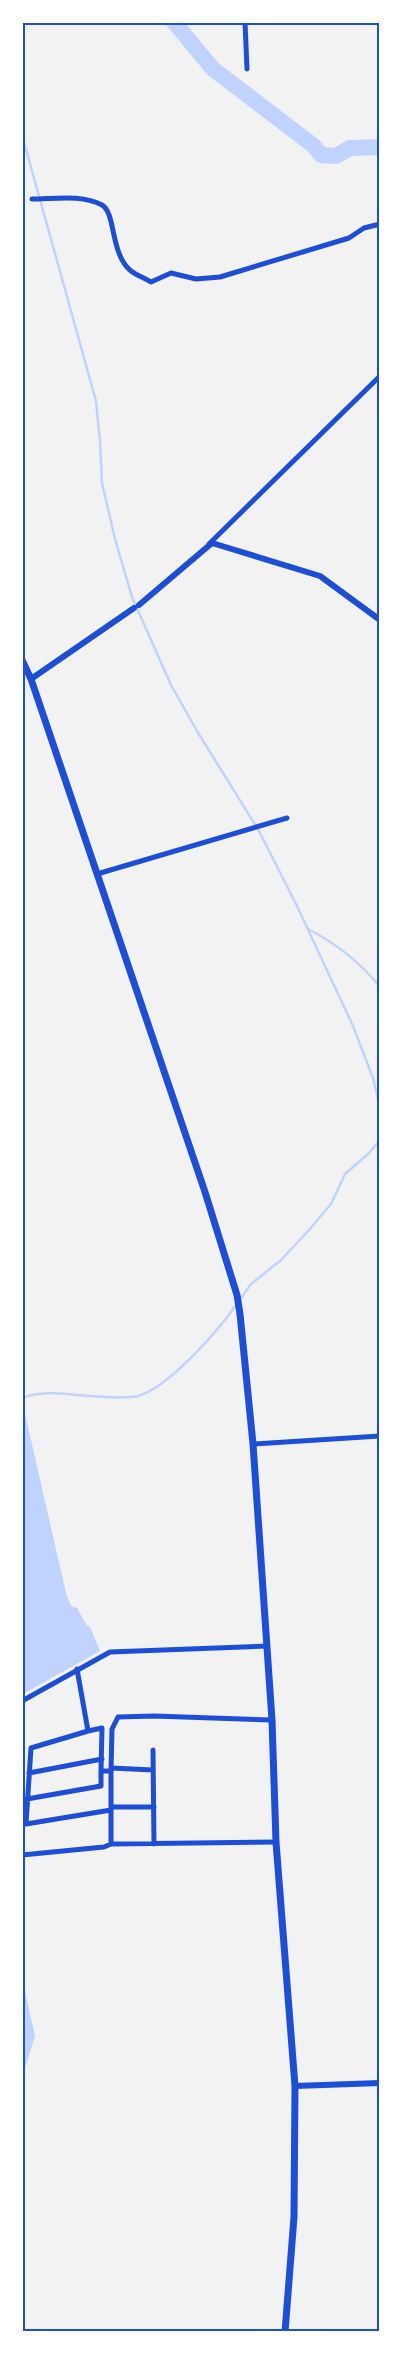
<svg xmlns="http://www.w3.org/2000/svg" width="402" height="2354" viewBox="0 0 402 2354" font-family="Helvetica,sans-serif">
  <rect width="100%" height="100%" fill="#f2f2f2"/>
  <!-- water -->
  <path fill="#bfd3fe" d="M23,1405L66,1593L71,1606L77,1608L87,1626L90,1627L100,1651L23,1694Z
    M22,1977L35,2036L23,2075H22Z"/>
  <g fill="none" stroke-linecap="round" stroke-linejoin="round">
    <!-- stream -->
    <path stroke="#bfd3fe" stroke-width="2.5" d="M22,135L96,401L100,441L102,483L115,539L132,597L171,685L197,731L259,831L297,906L353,1026L373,1078L380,1107
      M308,929C335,943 360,962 380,987
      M239,1301L251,1284L281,1260L309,1230L331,1204L345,1174L369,1153L380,1140
      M22,1398C43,1389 69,1395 91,1396C106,1397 123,1399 138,1396C169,1387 218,1331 236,1305"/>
    <!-- river -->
    <path stroke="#bfd3fe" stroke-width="16" d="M174,22L213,69L314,146L321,155L336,156L350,148L380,147"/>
    <!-- minor -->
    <path stroke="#1d4ed8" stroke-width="5" d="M245,22L247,69
      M32,199C53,199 82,194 102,205C116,213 110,254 131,271C136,275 145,278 151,282L171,273L196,279L220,277L349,238L364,228L380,224
      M209,544L380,376
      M97,874L287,818
      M253,1444L380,1436
      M77,1669L88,1731L102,1728L101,1771H111V1844
      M22,1701L110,1652L267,1646
      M88,1731L31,1748L26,1824L111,1810
      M153,1750L154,1844
      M111,1768L153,1770
      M111,1771L112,1729L118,1717L154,1716L272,1720
      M29,1773L102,1759
      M27,1799L101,1786V1771
      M111,1807H154
      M22,1855L104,1847L111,1844L276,1842"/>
    <!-- tertiary -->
    <path stroke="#1d4ed8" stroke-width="6" d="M139,605L212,543L320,576L380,620
      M31,679L134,608
      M295,2086L380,2083"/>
    <!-- secondary -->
    <path stroke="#1d4ed8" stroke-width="7" d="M22,660L31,679L205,1192L237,1295L240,1314L253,1444L272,1720L276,1842L295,2086L294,2217L285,2332"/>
  </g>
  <!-- border -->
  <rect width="402" height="2354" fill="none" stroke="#ffffff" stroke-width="48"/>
  <rect x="24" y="24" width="354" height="2306" fill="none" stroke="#1d4ed8" stroke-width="2"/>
</svg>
